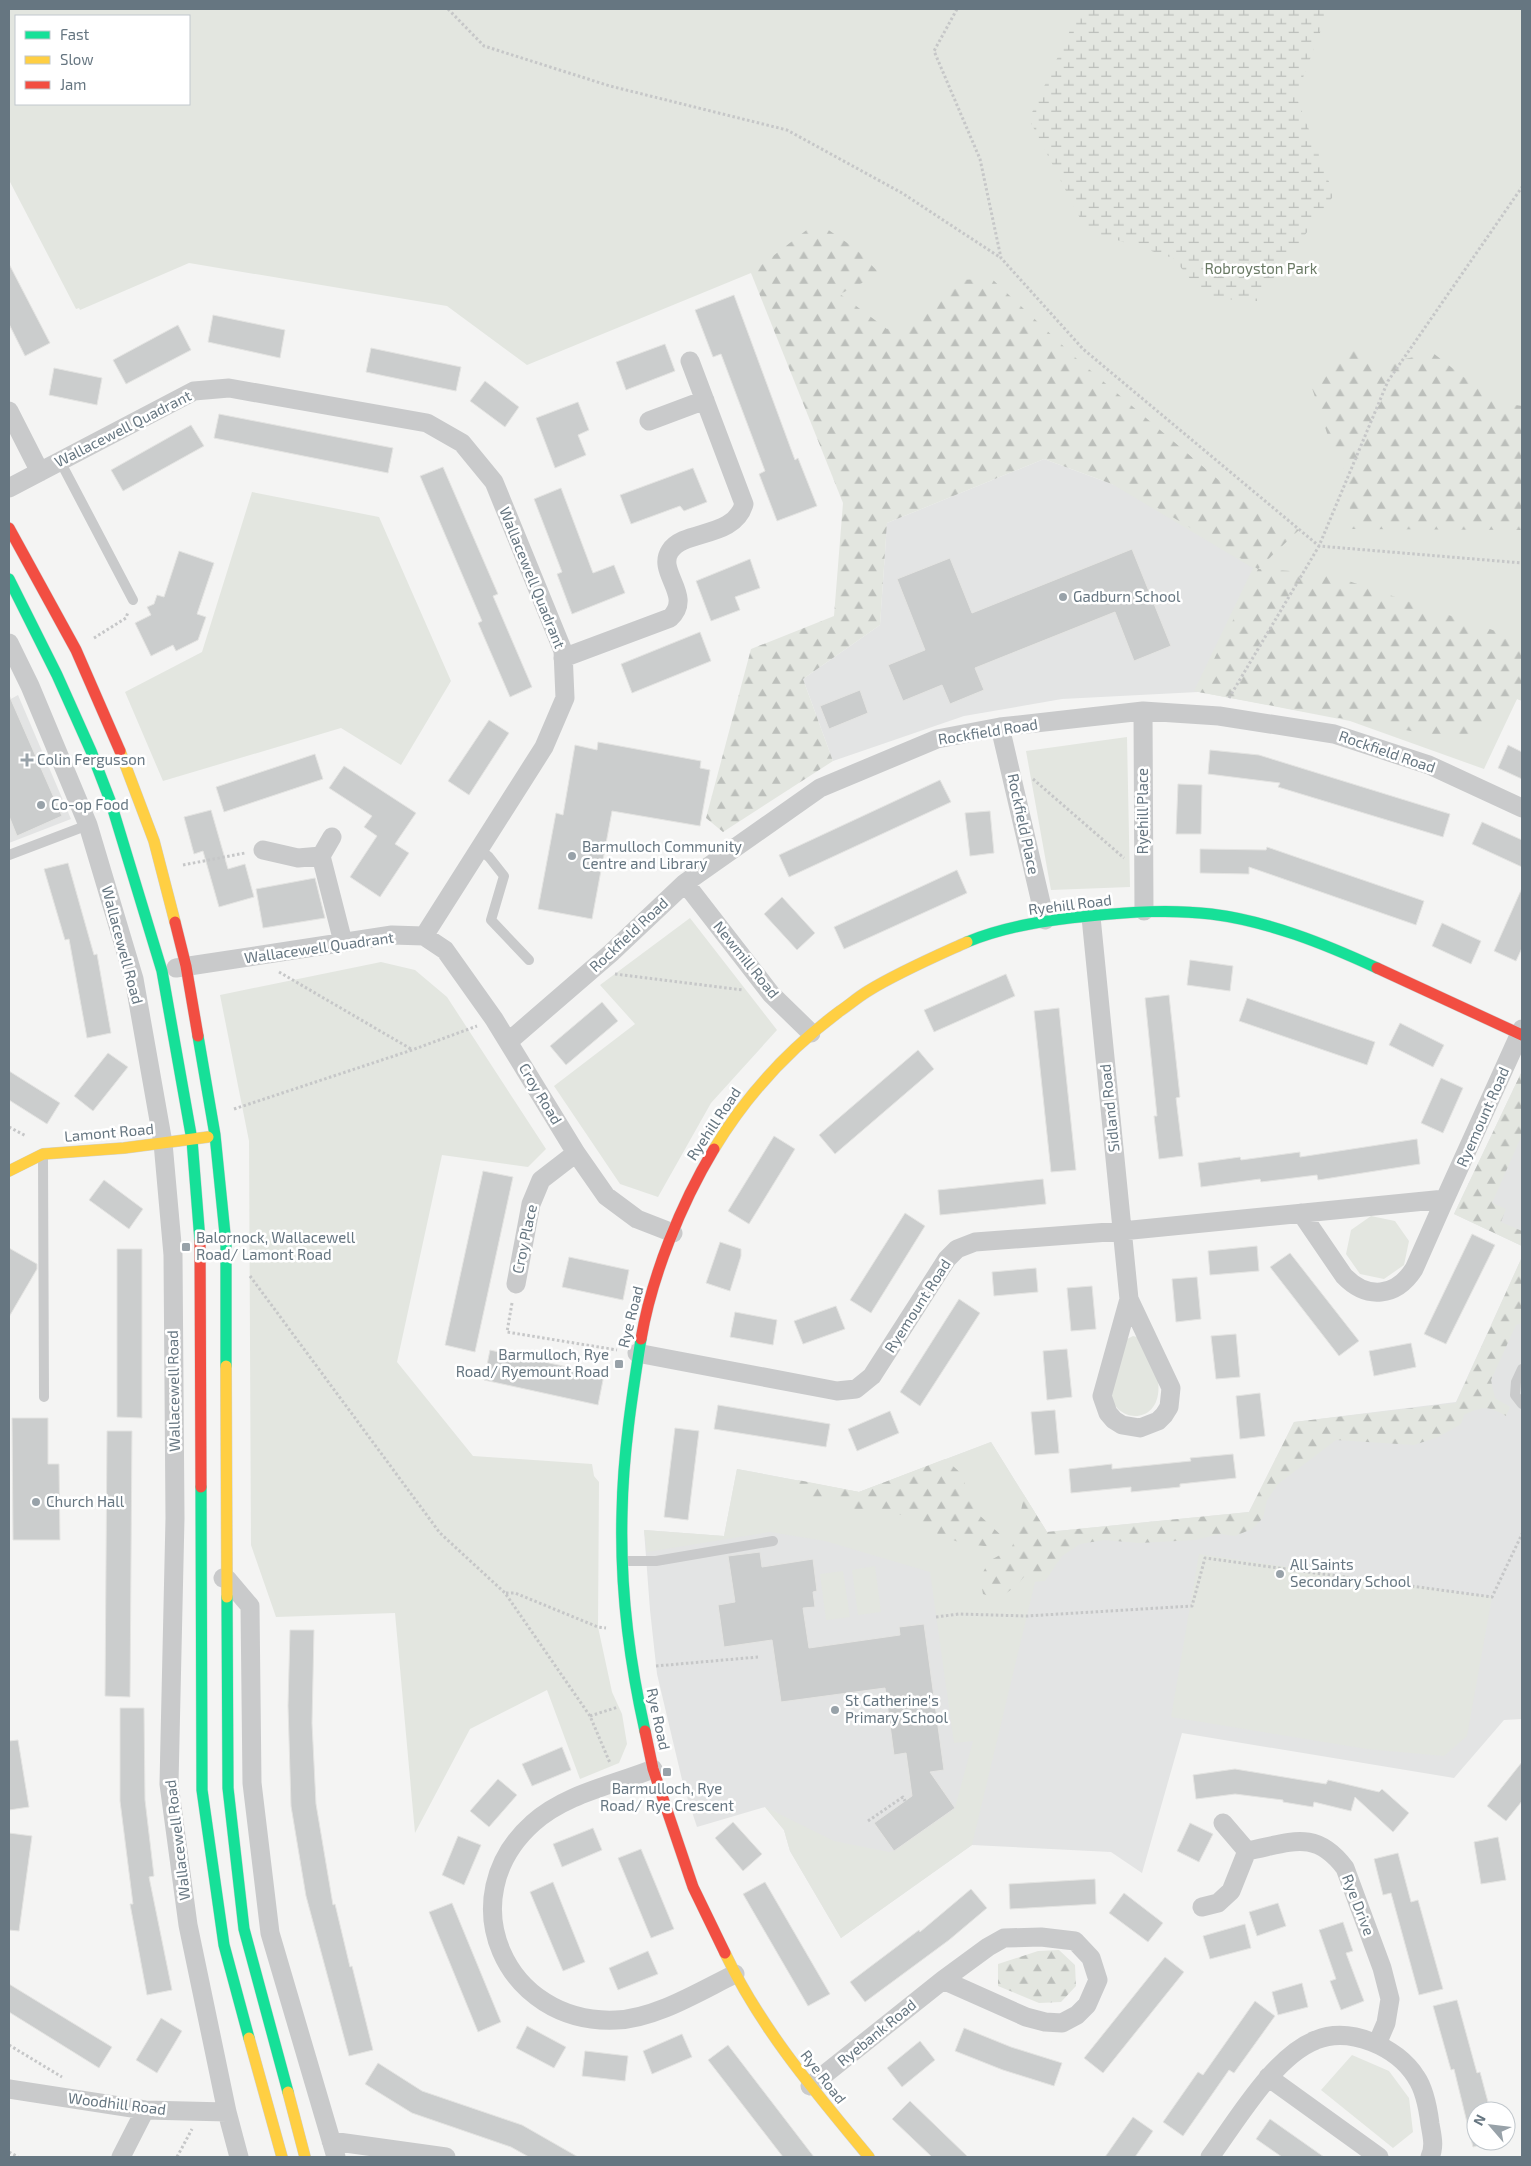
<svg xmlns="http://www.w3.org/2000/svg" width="1531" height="2166" viewBox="0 0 1531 2166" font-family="'Exo 2',sans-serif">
  <defs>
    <pattern id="forest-firs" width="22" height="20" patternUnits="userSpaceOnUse" patternTransform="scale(1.25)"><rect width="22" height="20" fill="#e3e6e0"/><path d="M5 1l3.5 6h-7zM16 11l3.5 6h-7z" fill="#bcbfbb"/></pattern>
    <pattern id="wetland-marsh" width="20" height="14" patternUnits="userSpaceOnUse" patternTransform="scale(1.25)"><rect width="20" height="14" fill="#e3e6e0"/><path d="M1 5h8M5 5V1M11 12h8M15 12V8" fill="none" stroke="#bcbfbb"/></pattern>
  </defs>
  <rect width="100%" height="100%" fill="#f4f4f3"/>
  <!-- built -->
  <path fill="#e3e4e4" d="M1044,459L1128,490L1258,569L1198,692L1062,699L964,716L833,761L803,679L880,625L887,523Z
    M18,695L71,819L9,843V700Z
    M1522,1071V1246L1454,1214Z
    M1522,1257V1719L1504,1720L1454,1778L1182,1733L1142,1873L1111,1852L972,1845L841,1938L790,1851L784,1830L765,1807L697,1827L684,1788L657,1674L650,1610L644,1530L724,1536L737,1469L859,1492L991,1442L1047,1532L1249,1512L1294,1422L1456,1402Z"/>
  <!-- green -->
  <path fill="#e3e6e0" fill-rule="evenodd" d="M9,9H1522V701L1517,699L1484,769L1350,721L1194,691L1253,568L1038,440L751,273L527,365L447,306L189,263L80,310L79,308L76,309L9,180ZM16,16H189V104H16Z
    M252,492L379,517L451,681L401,765L341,728L163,781L125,692L202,652Z
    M1127,737L1130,887L1051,890L1026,751Z
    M690,918L777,1030L711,1103L658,1197L620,1184L554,1086L635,1024L600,985Z
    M381,962L415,970L447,997L546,1149L528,1167L442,1155L397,1362L473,1456L592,1464L594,1476L599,1482L598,1627L612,1692L622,1714L627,1744L619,1763L580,1779L547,1690L470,1729L415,1833L395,1613L276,1617L251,1545L249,1141L220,995Z
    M1371,1216L1395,1221L1409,1241L1404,1265L1384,1279L1360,1274L1346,1254L1351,1230Z
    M1133,1336L1137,1337C1143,1348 1155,1362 1157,1374C1169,1431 1106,1425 1111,1386C1113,1371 1122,1354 1127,1339Z
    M991,1442L1047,1532L972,1845L841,1938L790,1851L784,1830L765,1807L834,1841L889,1852L894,1851L955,1808L973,1741L954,1743L930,1572L825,1541L770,1532L647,1552L644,1530L724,1536L737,1469L859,1492Z
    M1199,1554L1492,1597L1467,1736L1444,1756L1367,1749L1171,1717Z
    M875,1566L881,1612L858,1615L852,1570Z
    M843,1571L850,1617L826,1620L820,1574Z
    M1352,2055L1389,2071L1409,2098L1413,2132L1393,2148L1321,2090Z"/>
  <!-- forest -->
  <path fill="url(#forest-firs)" d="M817,222L856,249L880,274L840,294L887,329L923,317L953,280L992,279L1077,359L1256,512L1299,530L1258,569L1325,573L1522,640V700L1517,699L1471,742L1198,692L1258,569L1128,490L1044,459L887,523L880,625L803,679L833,761L723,832L706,818L751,649L834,616L843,503L751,273Z
    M1348,346L1381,364L1433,353L1496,402L1522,406V530L1351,529L1348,477L1328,436L1310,382Z
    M1522,1071V1135L1492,1203L1506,1209L1501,1222L1522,1231V1246L1454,1214Z
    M1522,1257V1323L1516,1325L1491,1380L1495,1398L1510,1407L1506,1416C1488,1406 1483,1406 1464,1415L1461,1424L1438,1437L1414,1445L1336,1440L1278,1484L1267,1500L1263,1518L1252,1529L1235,1536L1220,1534L1195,1540L1139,1543L1104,1540L1080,1544L1062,1556L1045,1581L1031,1582L1029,1571L1017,1585L999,1599L983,1594L980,1578L989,1561L1011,1549L1016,1537L1024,1495L1047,1532L1249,1512L1294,1422L1456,1403Z
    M945,1459L963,1475L967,1492L976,1512L1003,1537L994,1547L964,1544L939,1535L920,1520L898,1514L853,1512L830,1499L816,1503L801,1497L798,1480L859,1492Z
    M1059,1950L1075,1965L1076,1986L1061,2002L1039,2003L998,1986V1964L1038,1951Z"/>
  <!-- wetland -->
  <path fill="url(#wetland-marsh)" d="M1080,9H1329L1296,96L1334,195L1257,301L1206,298L1173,258L1086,230L1029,119Z"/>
  <!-- building -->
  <path fill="#cbcdcd" stroke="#e4e4e2" d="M9,264L50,343L25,356L9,324Z
    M734,295L795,460L798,458L817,506L777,521L759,474L765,471L721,354L713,357L695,310Z
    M213,315L285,330L280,358L208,342Z
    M178,325L191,350L126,384L113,360Z
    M665,344L675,371L626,390L616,362Z
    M371,348L461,367L456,391L366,372Z
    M54,368L102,378L97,405L49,395Z
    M485,381L519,407L505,427L470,401Z
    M578,402L589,430L578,435L586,455L555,468L536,418Z
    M219,414L393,448L388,473L214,438Z
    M191,425L204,446L123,491L111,470Z
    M443,467L498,594L493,596L532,687L510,697L478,623L482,621L420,476Z
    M693,468L707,502L684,511L680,506L631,524L620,495Z
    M561,488L593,573L614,565L625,593L572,614L557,574L562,572L534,499Z
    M1132,549L1171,646L1134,661L1115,612L975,668L984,690L950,704L942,685L903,701L888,665L925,650L897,579L950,558L972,613Z
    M179,551L214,563L197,614L206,617L198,640L176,651L173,645L151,656L135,623L151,615L147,607L154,604L157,595L164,597Z
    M750,559L760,588L735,597L740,610L711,621L696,581Z
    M700,632L711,661L632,693L621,664Z
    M860,690L868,713L829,729L820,706Z
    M9,695L62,816L17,836L9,816Z
    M489,720L509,733L469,795L448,781Z
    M598,742L701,761L700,768L710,770L700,826L612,811L592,919L538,909L556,813L563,815L575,745L597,750Z
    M1508,745L1522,752V779L1498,768Z
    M1210,750L1259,755L1450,814L1443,837L1278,787L1280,783L1208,774Z
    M315,754L323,779L224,812L216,787Z
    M344,766L416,813L395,844L409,853L380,897L350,877L377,836L364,827L372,816L329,788Z
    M940,780L951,802L789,877L779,855Z
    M1178,784L1202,785L1201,834H1176Z
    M211,810L228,869L245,864L254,897L219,907L203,851L194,854L184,817Z
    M990,811L994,853L970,856L965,813Z
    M1482,822L1522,840V867L1472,844Z
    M1267,847L1424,901L1416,925L1249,867V874L1200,873V849L1266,850Z
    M68,863L94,955L97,954L111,1033L87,1038L69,939L65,940L44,869Z
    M957,870L967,893L844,949L834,927Z
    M315,878L325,918L263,928L256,889Z
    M1522,888V948L1516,961L1494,951Z
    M782,897L815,933L797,950L764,914Z
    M1442,923L1481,941L1471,964L1432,946Z
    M1190,960L1233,966L1230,991L1187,985Z
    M1006,974L1015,996L934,1032L924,1010Z
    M1169,995L1180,1097L1176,1098L1183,1156L1159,1159L1154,1116H1157L1145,998Z
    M1247,998L1375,1042L1367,1065L1239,1021Z
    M602,1002L618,1021L566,1065L550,1046Z
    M1059,1008L1076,1170L1051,1172L1034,1011Z
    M1400,1023L1444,1045L1433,1067L1389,1045Z
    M918,1050L934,1069L835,1154L819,1135Z
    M108,1053L128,1067L93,1111L74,1096Z
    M9,1071L60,1103L47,1124L9,1100Z
    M1441,1078L1463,1088L1443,1133L1421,1123Z
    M774,1136L795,1149L749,1224L728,1211Z
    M1417,1139L1420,1164L1318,1180L1317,1175L1261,1182L1260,1179L1201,1187L1198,1163L1240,1157L1241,1160L1300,1152V1157Z
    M483,1171L513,1177L475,1352L445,1345Z
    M1043,1179L1046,1204L940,1215L938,1190Z
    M104,1180L143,1209L129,1229L89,1200Z
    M905,1213L925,1226L871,1313L850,1300Z
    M1472,1234L1495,1245L1446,1344L1424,1334Z
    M720,1242L741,1249V1256L730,1291L706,1283Z
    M1257,1246L1259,1271L1210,1275L1208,1251Z
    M9,1248L37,1264V1269L9,1317Z
    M117,1249H142V1418L117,1417Z
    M1290,1253L1359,1341L1339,1356L1270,1267Z
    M569,1257L629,1270L623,1300L562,1287Z
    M1036,1268L1038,1292L994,1296L992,1272Z
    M1197,1277L1201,1319L1176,1322L1172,1279Z
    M1092,1286L1096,1329L1071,1331L1067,1288Z
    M959,1299L980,1313L920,1406L900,1392Z
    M836,1306L845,1329L803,1344L794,1321Z
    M735,1312L777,1320L773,1345L730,1337Z
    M1236,1334L1240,1377L1216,1379L1211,1336Z
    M1411,1343L1416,1367L1374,1376L1369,1351Z
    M1067,1349L1072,1397L1047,1400L1043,1351Z
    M490,1350L604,1375L598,1405L484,1380Z
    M1260,1393L1265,1436L1240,1439L1236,1396Z
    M718,1405L830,1424L826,1447L714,1429Z
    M1055,1410L1059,1453L1035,1455L1031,1412Z
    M890,1411L899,1433L857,1451L848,1429Z
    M12,1418H48V1464H59L60,1540H13Z
    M675,1428L699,1431L688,1520L664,1517Z
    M107,1431H132L130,1697L105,1696Z
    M1233,1454L1236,1478L1180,1484V1487L1131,1492V1487L1071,1493L1069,1469L1112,1464V1469L1191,1461L1190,1458Z
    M760,1552L762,1567L813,1559L817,1591L813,1592L815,1607L803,1608L809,1648L900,1635L899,1627L924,1624L944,1770L930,1772L955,1808L894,1851L874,1823L912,1796L906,1753L894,1755L885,1688L781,1702L772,1640L724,1647L718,1605L735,1602L728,1556Z
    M290,1630H314L312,1723L316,1804L333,1905L335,1904L350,1967L352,1966L373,2050L349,2056L306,1896L291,1806L288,1706Z
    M120,1708H144L145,1800L154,1876L149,1877L172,1990L147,1995L130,1904H133L120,1801Z
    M18,1740L29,1807L9,1810V1741Z
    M562,1747L571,1770L532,1786L522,1764Z
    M1522,1762V1801L1506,1821L1487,1806Z
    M1235,1769L1326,1784L1328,1780L1379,1792L1382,1789L1409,1813L1393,1832L1355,1797L1351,1811L1314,1802L1313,1807L1283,1802V1800L1235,1794L1196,1799L1193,1775Z
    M498,1779L517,1795L489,1827L470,1811Z
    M733,1822L762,1854L743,1871L715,1838Z
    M1190,1823L1213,1834L1199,1862L1177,1851Z
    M593,1828L602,1850L562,1867L553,1844Z
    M9,1833L32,1836L19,1931L9,1930Z
    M458,1836L481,1845L464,1885L442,1875Z
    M1498,1837L1506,1880L1481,1884L1474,1842Z
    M641,1849L674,1929L651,1938L618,1858Z
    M1398,1853L1411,1902L1418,1900L1443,1989L1419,1995L1391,1893L1383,1895L1374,1859Z
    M1095,1879L1096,1904L1010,1909L1009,1884Z
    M553,1882L585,1962L563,1971L530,1892Z
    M765,1882L830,1994L808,2006L743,1894Z
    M971,1889L987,1908L949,1940L865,2002L850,1982L919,1930L920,1932Z
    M1124,1893L1163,1923L1148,1942L1109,1913Z
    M452,1903L501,2022L478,2032L429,1912Z
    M1278,1903L1286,1926L1257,1936L1249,1912Z
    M1343,1922L1353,1951L1346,1953L1364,2001L1341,2010L1330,1981L1336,1979L1319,1930Z
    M1245,1924L1251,1948L1210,1959L1203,1936Z
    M648,1951L658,1974L618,1990L609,1968Z
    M1165,1957L1184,1972L1103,2073L1084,2058Z
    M1302,1983L1308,2007L1278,2015L1272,1992Z
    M9,1984L112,2047L99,2068L9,2012Z
    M1457,2000L1477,2073L1480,2072L1488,2102H1487L1489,2111H1476V2141H1495L1473,2147L1454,2069L1451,2070L1433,2006Z
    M1255,2001L1275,2016L1234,2073L1229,2070L1183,2136L1163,2122L1198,2072L1203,2075Z
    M161,2018L182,2031L157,2073L136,2060Z
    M527,2026L566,2047L554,2068L516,2048Z
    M964,2028L1011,2047L1062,2063L1054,2086L1003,2070L955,2051Z
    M682,2034L692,2057L652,2074L643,2051Z
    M920,2041L935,2060L902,2087L887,2068Z
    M728,2045L814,2157H783L708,2060Z
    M585,2051L628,2056L625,2081L582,2076Z
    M378,2063L422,2091L522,2125L578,2157H529L511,2147L412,2113L365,2084Z
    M910,2101L968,2157H932L892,2119Z
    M1133,2117L1153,2131L1135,2157H1105Z
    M1270,2119L1324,2157H1282L1256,2139Z"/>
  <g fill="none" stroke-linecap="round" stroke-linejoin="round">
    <!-- fast casing -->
    <g stroke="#d0d1d1" stroke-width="12">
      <path id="fast" d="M9,579L57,675L91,751L111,803L162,971L192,1140L200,1241
        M967,942C1006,926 1048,920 1089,916C1130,912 1170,909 1211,914C1268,921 1325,944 1377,968
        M198,1036L215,1135L226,1244V1366
        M641,1339C632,1396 623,1454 622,1513C620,1586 629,1660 645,1731
        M201,1487L202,1790L224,1945L249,2038
        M227,1597L228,1788L244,1929L288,2092"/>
    </g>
    <!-- slow casing -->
    <g stroke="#d0d1d1" stroke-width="12">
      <path id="slow" d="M120,751L154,841L175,922
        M714,1149C747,1094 789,1049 840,1011C849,1005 858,997 868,991C899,972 934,957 967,942
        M9,1171L43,1154L124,1148L208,1137
        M226,1366L227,1597
        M725,1953C761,2029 816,2093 869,2157
        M249,2038L282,2157
        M288,2092L305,2157"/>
    </g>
    <!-- jam casing -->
    <g stroke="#d0d1d1" stroke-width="12">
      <path id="jam" d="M9,528L76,650L120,751
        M175,922L186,966L198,1036
        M1377,968L1522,1035
        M200,1241L201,1487
        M641,1339C652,1275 681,1204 714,1149
        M645,1731L653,1769L693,1887L725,1953"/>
    </g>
    <!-- path -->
    <path stroke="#c6c7c8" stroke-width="3" stroke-dasharray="2.5 2.5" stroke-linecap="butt" d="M448,9L484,46L610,86L787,130L902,193L1001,258
      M957,9L934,51L980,159L1001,258L1083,349L1319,546L1522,563
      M94,638L126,618L128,612
      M1229,698L1319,546L1388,381L1522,187
      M1033,779L1124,858
      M183,865L245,853
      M279,972L411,1049
      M615,974L743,990
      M234,1109L412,1050L477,1026
      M9,1127L26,1136
      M250,1276L440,1533L505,1593L590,1716L610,1763
      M512,1303L507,1332L617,1350
      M506,1593H515L598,1627L606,1628
      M936,1617L959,1614L1027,1616L1192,1606L1205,1558L1492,1597L1522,1534
      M656,1666L758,1657
      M590,1716L618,1707
      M868,1821L903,1797L905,1801
      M9,2045L62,2077
      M9,2152L18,2157
      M177,2157L192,2129"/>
    <!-- lane -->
    <path stroke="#c9cacb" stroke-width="10" d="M60,461L133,600
      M479,849L489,857L504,876L491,920L529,960
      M9,855L88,825
      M43,1157L44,1397
      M1522,1369L1516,1382L1515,1395L1522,1404
      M623,1561H656L773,1541"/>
    <!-- street -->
    <path stroke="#c9cacb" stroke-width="19" d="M9,411L40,472
      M649,421L705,400
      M9,488L194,391L229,388L427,423L462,443L494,482L563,651L565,698L544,747L424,936
      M9,643L30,686L88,825L134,979L163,1143L173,1255L175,1518L169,1784L188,1925L227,2112L239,2157
      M563,658L670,618C694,596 656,572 670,551C684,529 734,539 744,504L690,361
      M1143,711L1144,911
      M1000,727L1045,920
      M263,850L298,858L321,856L343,942
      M321,856L332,837
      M685,883L771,994L811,1033
      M1091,917L1129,1299L1171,1388L1169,1407L1164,1415L1158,1421L1140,1428L1122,1425L1114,1420L1108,1413L1102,1396L1129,1299
      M424,936L445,950L494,1019L576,1153L606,1196L637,1219L673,1233
      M176,968L392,935L424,936
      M508,1042L611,953L685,883L820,788L937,739L1000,727L1143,711L1219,716L1334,734L1429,765L1522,808
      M1301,1213L1344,1276C1367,1300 1396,1297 1414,1269L1445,1199
      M516,1284L531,1204L541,1180L576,1153
      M637,1353L837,1391L856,1389L872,1376L947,1259L957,1249L975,1242L1122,1231L1445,1199L1522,1029
      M223,1578L227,1579L250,1606L252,1783L270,1933L336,2157
      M653,1769C613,1785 565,1794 533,1823C449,1898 505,2025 616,2020C655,2019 700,1991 735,1974
      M1247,1851C1290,1843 1315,1828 1345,1868L1382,1968L1390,1999L1386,2023L1377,2044
      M1202,1907L1218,1903L1231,1891L1247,1851L1223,1823
      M1268,2077L1379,2157
      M810,2086L943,1980L988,1947L1004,1938L1041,1937L1075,1941L1091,1958L1098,1980L1087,2005L1077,2015L1062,2023L1045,2022L1026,2017L943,1980
      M9,2089L145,2110L227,2112
      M331,2141L446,2157
      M121,2157L145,2110
      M1210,2157C1236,2122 1274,2056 1316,2040C1350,2026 1397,2047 1416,2077C1425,2090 1428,2108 1430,2124C1432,2136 1435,2146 1430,2157"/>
    <!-- fast -->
    <use href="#fast" stroke="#16e098" stroke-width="11"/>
    <!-- slow -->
    <use href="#slow" stroke="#ffcf43" stroke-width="11"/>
    <!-- jam -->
    <use href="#jam" stroke="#f24e42" stroke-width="11"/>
  </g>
  <!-- markers -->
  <g fill="#98a2a9" stroke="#fff" stroke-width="2">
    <circle cx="1063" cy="597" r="5"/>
    <path d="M24.5 752.5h5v5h5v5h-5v5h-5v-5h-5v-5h5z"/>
    <circle cx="41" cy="805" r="5"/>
    <circle cx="572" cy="856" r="5"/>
    <rect x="181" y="1242" width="10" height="10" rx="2.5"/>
    <rect x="614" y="1359" width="10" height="10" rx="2.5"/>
    <circle cx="36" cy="1502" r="5"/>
    <circle cx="1280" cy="1574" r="5"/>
    <circle cx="835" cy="1710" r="5"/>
    <rect x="662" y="1767" width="10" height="10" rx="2.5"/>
  </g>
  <g text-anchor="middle" stroke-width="5" stroke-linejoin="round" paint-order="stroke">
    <!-- park labels -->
    <g font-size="15" fill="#697964" stroke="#fff">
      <text x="1261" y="274">Robroyston Park</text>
    </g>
    <!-- street labels -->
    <g font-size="15" fill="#667681" stroke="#fff">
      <text transform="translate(123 429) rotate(-27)" y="5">Wallacewell Quadrant</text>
      <text transform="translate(532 578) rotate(68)" y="5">Wallacewell Quadrant</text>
      <text transform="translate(988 732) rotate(-9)" y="5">Rockfield Road</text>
      <text transform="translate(1387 752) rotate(19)" y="5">Rockfield Road</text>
      <text transform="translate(1143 811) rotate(-90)" y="5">Ryehill Place</text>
      <text transform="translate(1023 824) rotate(78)" y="5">Rockfield Place</text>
      <text transform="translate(1070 905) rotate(-7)" y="5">Ryehill Road</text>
      <text transform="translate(629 935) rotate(-43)" y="5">Rockfield Road</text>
      <text transform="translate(122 945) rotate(75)" y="5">Wallacewell Road</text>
      <text transform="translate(319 948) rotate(-8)" y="5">Wallacewell Quadrant</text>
      <text transform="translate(746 960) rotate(51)" y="5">Newmill Road</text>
      <text transform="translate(540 1094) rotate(59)" y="5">Croy Road</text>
      <text transform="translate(1110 1108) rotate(-96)" y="5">Sidland Road</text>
      <text transform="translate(1483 1117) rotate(-66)" y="5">Ryemount Road</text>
      <text transform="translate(714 1124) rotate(-56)" y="5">Ryehill Road</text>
      <text transform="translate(109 1133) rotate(-5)" y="5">Lamont Road</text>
      <text transform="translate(525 1239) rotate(-78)" y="5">Croy Place</text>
      <text transform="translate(918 1306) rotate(-57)" y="5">Ryemount Road</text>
      <text transform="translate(631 1317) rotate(-76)" y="5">Rye Road</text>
      <text transform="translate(174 1391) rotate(-91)" y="5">Wallacewell Road</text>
      <text transform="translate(658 1719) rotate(78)" y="5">Rye Road</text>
      <text transform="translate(178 1840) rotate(-97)" y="5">Wallacewell Road</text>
      <text transform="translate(1358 1905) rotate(69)" y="5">Rye Drive</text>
      <text transform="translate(877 2033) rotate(-39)" y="5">Ryebank Road</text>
      <text transform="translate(823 2077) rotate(52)" y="5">Rye Road</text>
      <text transform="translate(117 2104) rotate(7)" y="5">Woodhill Road</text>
    </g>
    <!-- poi labels -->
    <g font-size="15" fill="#667681" stroke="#fff" text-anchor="start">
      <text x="1073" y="602">Gadburn School</text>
      <text x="37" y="765">Colin Fergusson</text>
      <text x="51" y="810">Co-op Food</text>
      <text x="582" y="852">Barmulloch Community<tspan x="582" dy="17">Centre and Library</tspan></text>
      <text x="196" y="1243">Balornock, Wallacewell<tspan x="196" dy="17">Road/ Lamont Road</tspan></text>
      <text x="609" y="1360" text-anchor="end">Barmulloch, Rye<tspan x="609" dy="17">Road/ Ryemount Road</tspan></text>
      <text x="46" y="1507">Church Hall</text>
      <text x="1290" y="1570">All Saints<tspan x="1290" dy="17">Secondary School</tspan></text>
      <text x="845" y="1706">St Catherine's<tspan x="845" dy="17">Primary School</tspan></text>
      <text x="667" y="1794" text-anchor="middle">Barmulloch, Rye<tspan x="667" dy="17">Road/ Rye Crescent</tspan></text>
    </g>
  </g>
  <!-- border -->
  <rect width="1531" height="2166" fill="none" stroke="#667681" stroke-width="20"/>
  <!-- legend -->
  <rect x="15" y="15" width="175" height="90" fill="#ffffff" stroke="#c2c8cd"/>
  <rect x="25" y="31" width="25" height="8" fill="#16e098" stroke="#c2c8cd"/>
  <text x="60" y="40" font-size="15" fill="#667681">Fast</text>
  <rect x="25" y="56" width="25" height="8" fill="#ffcf43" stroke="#c2c8cd"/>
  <text x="60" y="65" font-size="15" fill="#667681">Slow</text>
  <rect x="25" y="81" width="25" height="8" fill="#f24e42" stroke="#c2c8cd"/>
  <text x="60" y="90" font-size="15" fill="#667681">Jam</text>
  <!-- north arrow -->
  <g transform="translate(1491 2126) rotate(298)"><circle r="24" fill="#ffffff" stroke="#c2c8cd"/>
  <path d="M0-4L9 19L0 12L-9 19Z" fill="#98a2a9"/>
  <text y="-8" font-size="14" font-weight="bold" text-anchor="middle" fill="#667681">N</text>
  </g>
</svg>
